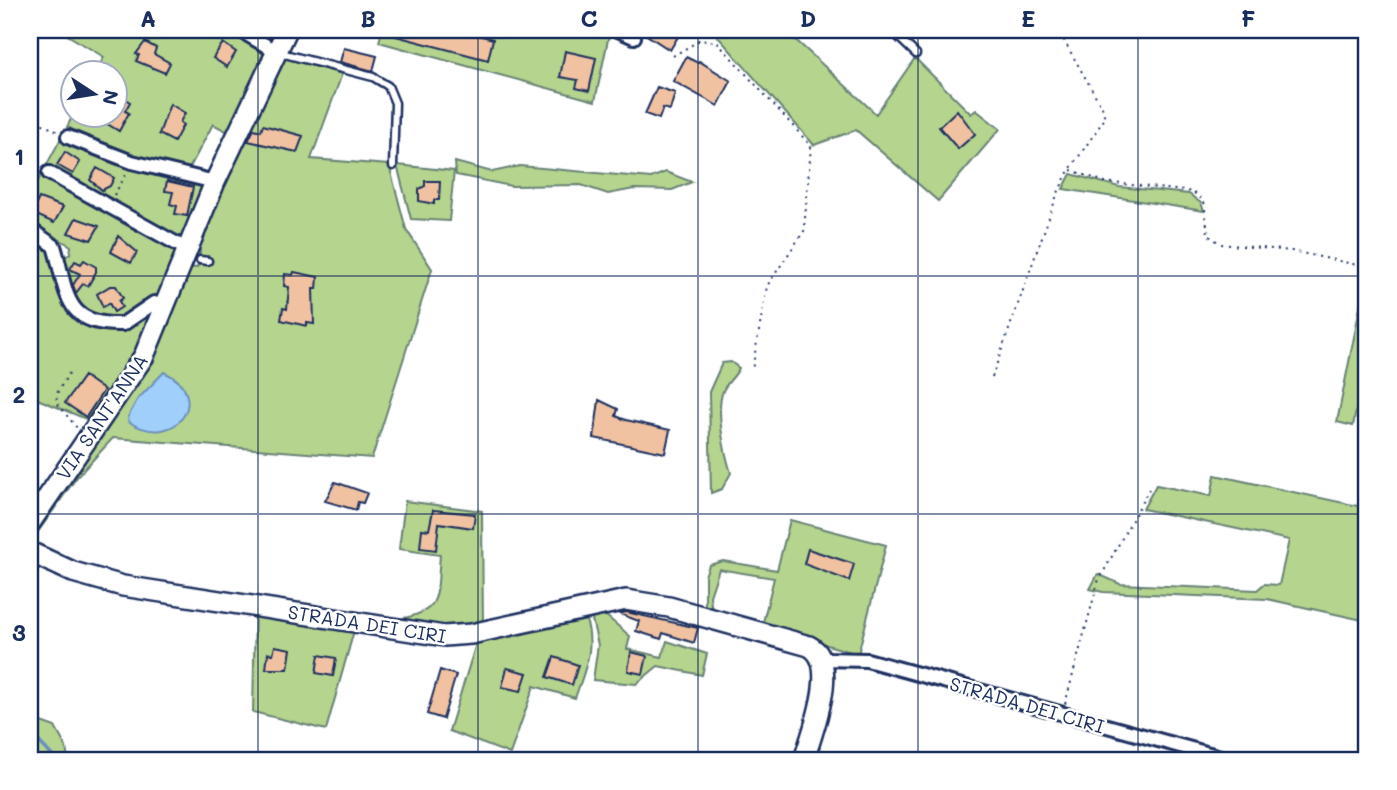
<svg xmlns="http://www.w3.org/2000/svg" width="1397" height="790" viewBox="0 0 1397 790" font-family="Mali,sans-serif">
  <rect width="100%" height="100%" fill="#fff"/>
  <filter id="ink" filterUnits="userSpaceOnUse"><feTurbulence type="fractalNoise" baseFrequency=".0143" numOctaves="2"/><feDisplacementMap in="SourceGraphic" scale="14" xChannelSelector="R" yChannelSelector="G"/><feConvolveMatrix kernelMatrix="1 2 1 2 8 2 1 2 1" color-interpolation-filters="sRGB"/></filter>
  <g filter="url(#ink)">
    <!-- green -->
    <path fill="#b5d48d" stroke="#688276" stroke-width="2" d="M66,30H230L268,53L230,133L213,124L188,171L121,152L67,127L73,115L116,116V74L95,73L104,57L64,33Z
      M378,30H610L595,101L379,42L382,31Z
      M712,30H785L876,114L915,58L971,114L976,110L1000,129L938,201L856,130L814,145Z
      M280,57L342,74L311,159L389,165L406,229L432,269L372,458L113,438L77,477L30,543V534L99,437L188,267L196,268L199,265L200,250L195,249Z
      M60,140L122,167L206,187L184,242L46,166Z
      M455,162L492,172L520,166L651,178L666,172L692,182L672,190L634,189L608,194L581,185L511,186L456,175Z
      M397,165L454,171L449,221L411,219Z
      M1071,174L1119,187L1189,194L1201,203L1204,211L1063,189Z
      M41,175L180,252L162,299L151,297C123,324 107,325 75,302L63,258L70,254L71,246L30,223V197Z
      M30,234L48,247L62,300L68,309L128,327L152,309L149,332L91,421L30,396Z
      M1367,272V356L1353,426L1337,422Z
      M731,362L739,368C735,377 726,383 723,391C715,411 725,454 731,473L722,489L711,493L709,392L722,363Z
      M1215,475L1367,508V621L1267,599L1103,592L1090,589L1098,574L1120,584L1257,590L1264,584L1279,585L1289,540L1143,509L1156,485L1211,496Z
      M405,501L482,511L483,627L462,631L393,620C443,613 436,599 440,555L399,549Z
      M790,520L886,545L858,654L762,626L774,578L719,569L710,596L712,612L705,611V576L709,565L723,561L777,570Z
      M598,609L630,636L627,649L662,657L667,641L707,654L702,675L658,666L636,684L593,680L598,645L590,611Z
      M255,612L355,627L326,730L253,712Z
      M583,612C597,644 586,667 575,698L534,686L510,754L449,731L478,637Z
      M30,718L55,727L66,747L68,760H30Z"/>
    <!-- water -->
    <path fill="#a0cffc" stroke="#6b8fbd" stroke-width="2" d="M164,372C213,394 178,452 129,422L128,417L137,400Z"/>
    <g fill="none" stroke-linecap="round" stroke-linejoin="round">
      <!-- stream -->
      <path stroke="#6b8fbd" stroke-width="3.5" d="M30,732L56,760"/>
    </g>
    <!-- building -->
    <path fill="#f1c2a1" stroke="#1b2f5e" stroke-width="2" d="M384,30H459L493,39L488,60L384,33Z
      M639,30H682L670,50Z
      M145,42L156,48L154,54L170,63L165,73L136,61L139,55L136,54Z
      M223,43L236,52L227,67L213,58Z
      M344,48L377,56L373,71L340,62Z
      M565,51L596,58L589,91L576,88L578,80L560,77Z
      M686,57L698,63L699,61L731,81L718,106L673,81Z
      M657,87L675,93L670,110L663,108L659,119L645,114Z
      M116,93L130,102L125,111L129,113L119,131L104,122L108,116H116Z
      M170,104L185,113L180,122L183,125L174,142L159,134Z
      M957,110L975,134L958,149L939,127Z
      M263,125L303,136L297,152L248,141L254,129L261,131Z
      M65,152L80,162L73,174L57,165Z
      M97,168L114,178L110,186L102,190L90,180Z
      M167,181L193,187L187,216L175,214L177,206L170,204L173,192L165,191Z
      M425,181H440L439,200H434V204L419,201V189L425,186Z
      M39,198L63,207L54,223L32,213Z
      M76,218L99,226L91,240L68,233Z
      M118,236L137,252L131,263L111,252Z
      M84,260L96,267V272L88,286L83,284L76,293L73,285L80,274L70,269L75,261L81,264Z
      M294,272L318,277L317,289H313L314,324L307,323V326L281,320L283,308L287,309L289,287L284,286L285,274L293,275Z
      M110,286H116L123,298L119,301L122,307L114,312L109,303L103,307L97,294Z
      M84,376L104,390L86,417L65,403Z
      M599,400L618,409L616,416L626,420L670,430L665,453L594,438Z
      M335,482L367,493L363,503L358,502L356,510L325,501Z
      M433,510L475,514L473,528L439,523L436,550L420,548L422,529L429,530Z
      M808,549L854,564L849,581L804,564Z
      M626,612L698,628L694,643L663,633L661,639L636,631L639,621L620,614Z
      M275,646L291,649L288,669H266L268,653L273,654Z
      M631,652L647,656L643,674L628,671Z
      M319,655L336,658L333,676L316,673Z
      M554,657L578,665L572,685L547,677Z
      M507,668L527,673L521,691L502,687Z
      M440,670L456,675L443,719L427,714Z"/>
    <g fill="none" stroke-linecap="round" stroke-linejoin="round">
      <!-- lane casing -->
      <g stroke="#1b2f5e" stroke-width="11">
        <path id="lane" d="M891,30L916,54
          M281,53L373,77L388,86L395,103L393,166
          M200,260L208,261"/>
      </g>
      <!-- street casing -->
      <g stroke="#1b2f5e" stroke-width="18">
        <path id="street" d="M240,30L275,51
          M618,30L634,37
          M68,137L132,162L215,182
          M49,173L188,250
          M30,229L54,246C68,290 61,326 123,324L154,303L166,306
          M823,659L867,660L1231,760"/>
      </g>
      <!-- secondary casing -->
      <g stroke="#1b2f5e" stroke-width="24">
        <path id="secondary" d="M30,523L144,356L215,182L287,30
          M30,552L73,572L123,586L444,636L471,634L626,600L669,607L809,646C841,662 812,732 804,760"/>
      </g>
      <!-- path -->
      <path stroke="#1b2f5e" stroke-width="2" stroke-dasharray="2 5" stroke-linecap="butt" d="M914,38L923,30
        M698,41L703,30
        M673,56L700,40L717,42L811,146L804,231L767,286L752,370
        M30,117L58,132
        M1071,170L1105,182L1193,192L1204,201L1208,235L1221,244L1292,251L1367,267
        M114,195L127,173
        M69,373L58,391L56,402L77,428
        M992,377L1057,195L1067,174L1105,118L1102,107L1058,30
        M1065,704L1098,582L1149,489"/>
      <!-- lane -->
      <use href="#lane" stroke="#fff" stroke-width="6"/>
      <!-- street -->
      <use href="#street" stroke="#fff" stroke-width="12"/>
      <!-- secondary -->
      <use href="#secondary" stroke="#fff" stroke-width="19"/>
    </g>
  </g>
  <!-- grid -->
  <path fill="none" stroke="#1b2f5e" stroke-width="2" stroke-opacity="0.55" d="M258,30V760M478,30V760M698,30V760M918,30V760M1138,30V760M30,276H1367M30,514H1367"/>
  <g text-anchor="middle" stroke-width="5" stroke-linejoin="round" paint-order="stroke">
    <!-- street labels -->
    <g font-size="19" fill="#1b2f5e" stroke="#fff">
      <text transform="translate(102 417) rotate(-56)" y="7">VIA SANT'ANNA</text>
      <text transform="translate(367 624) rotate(9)" y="7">STRADA DEI CIRI</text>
      <text transform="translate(1027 705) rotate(16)" y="7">STRADA DEI CIRI</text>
    </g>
  </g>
  <!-- margin -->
  <rect width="1397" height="790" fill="none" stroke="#fff" stroke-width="77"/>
  <!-- north arrow -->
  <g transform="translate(94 94) rotate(102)"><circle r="33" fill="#ffffff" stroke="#a4acbf" stroke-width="2"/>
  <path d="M0-5L12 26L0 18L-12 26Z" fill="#1b2f5e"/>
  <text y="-10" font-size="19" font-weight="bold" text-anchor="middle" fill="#1b2f5e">N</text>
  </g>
  <rect x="38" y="38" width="1320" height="714" fill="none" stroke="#1b2f5e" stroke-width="2.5"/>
  <g font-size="23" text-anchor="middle" font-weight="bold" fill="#1b2f5e">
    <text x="148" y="27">A</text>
    <text x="368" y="27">B</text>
    <text x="589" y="27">C</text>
    <text x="808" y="27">D</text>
    <text x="1028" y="27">E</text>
    <text x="1248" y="27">F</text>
    <text x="19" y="165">1</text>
    <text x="19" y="403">2</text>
    <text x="19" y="641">3</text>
  </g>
</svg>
